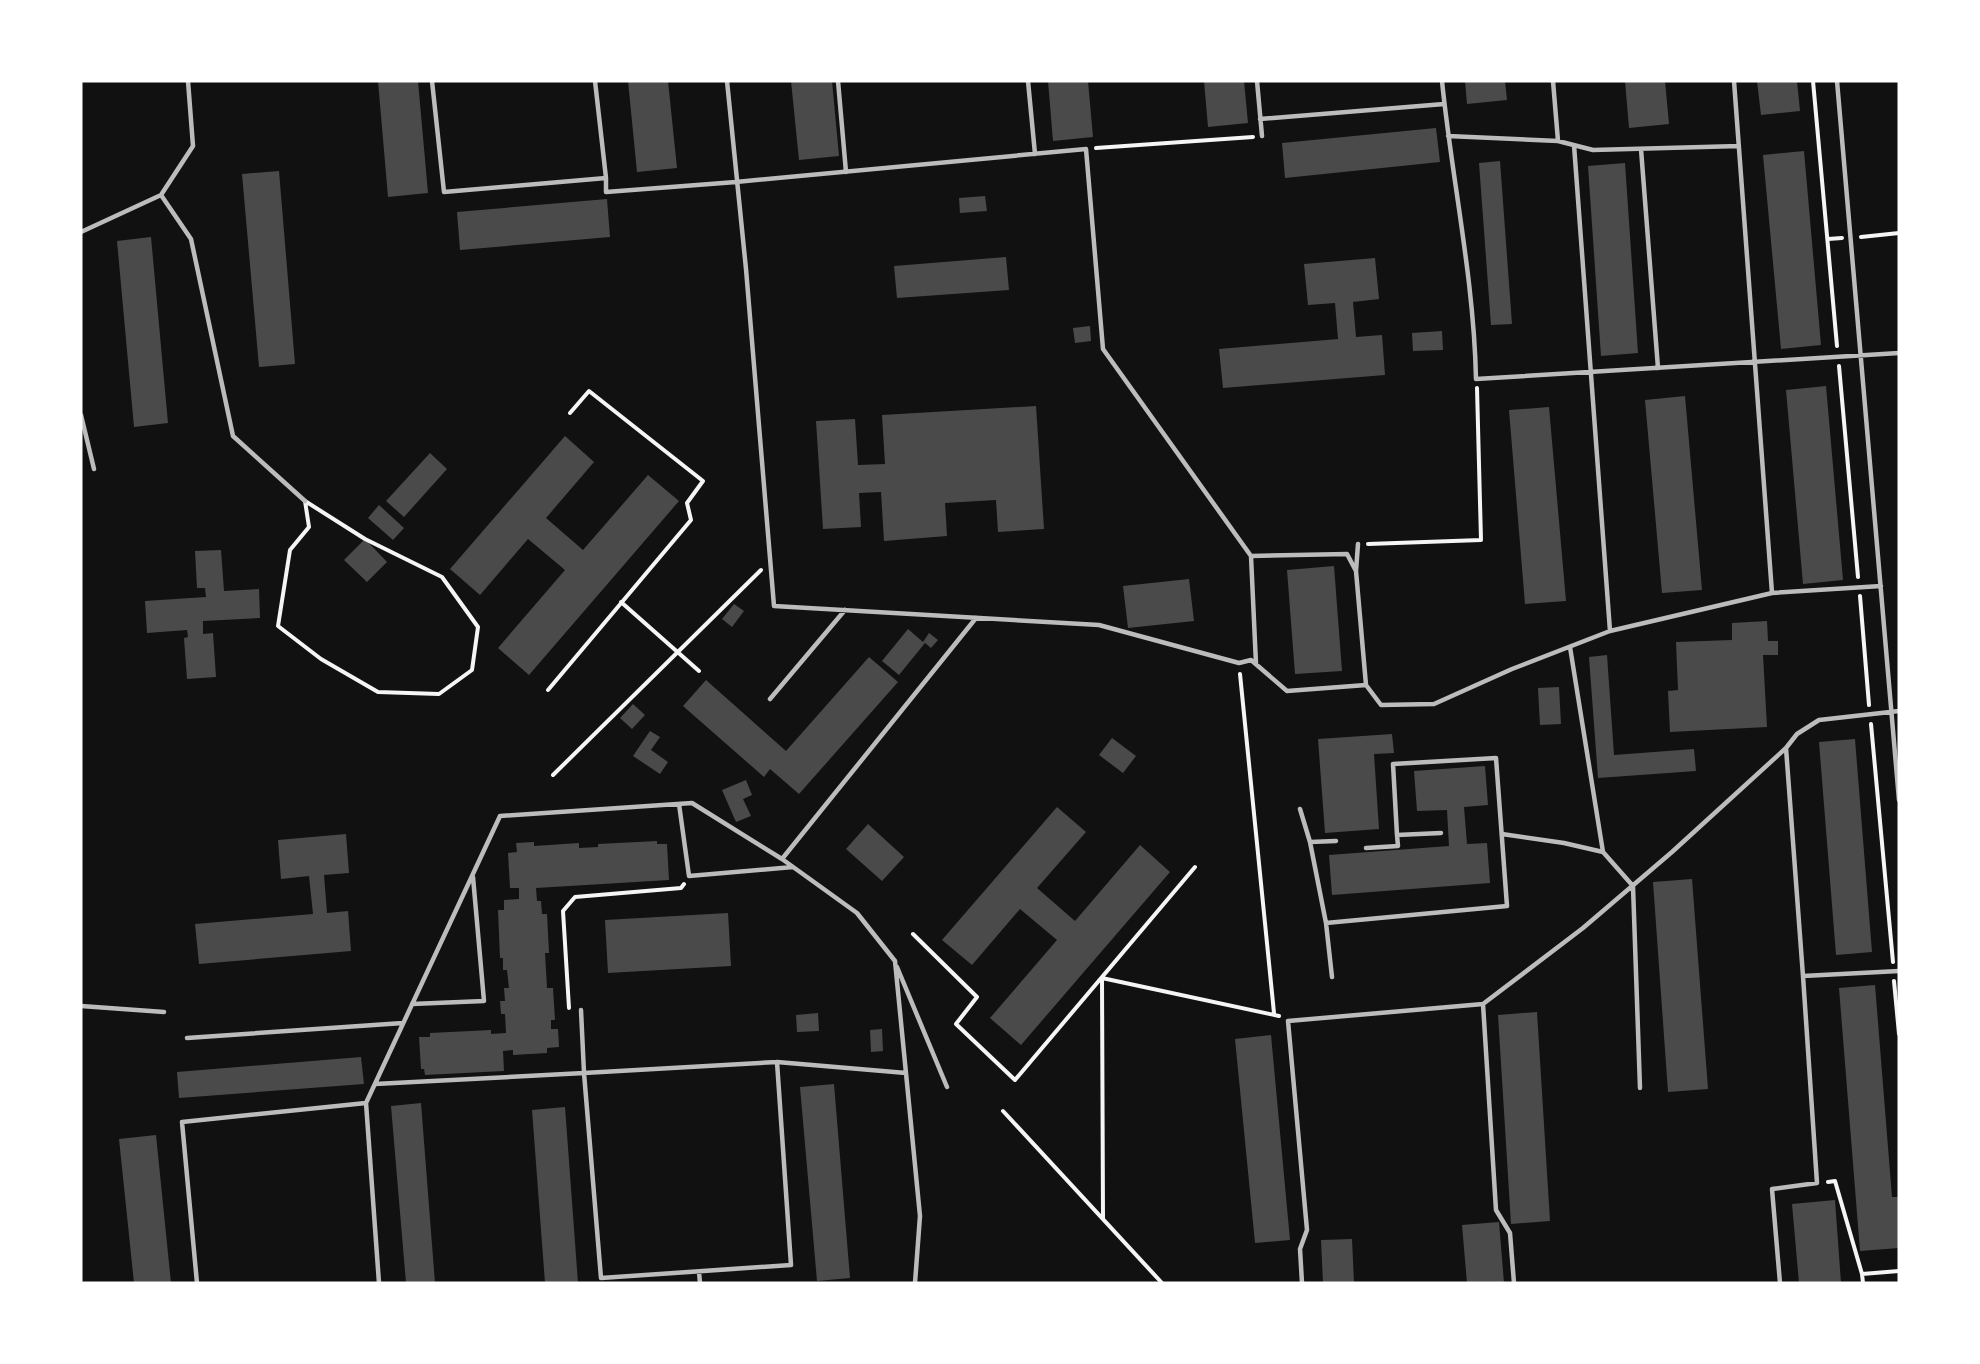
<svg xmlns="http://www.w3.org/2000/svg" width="1980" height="1364" viewBox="0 0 1980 1364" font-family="'Fira Sans',sans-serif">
  <rect width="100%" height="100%" fill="#111"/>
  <!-- building -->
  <path fill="#4a4a4a" d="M378,81H418L428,193L388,197Z
    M628,81H668L677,168L637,172Z
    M791,81H832L839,156L799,160Z
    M1048,81H1088L1093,137L1053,141Z
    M1204,81H1244L1248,123L1208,127Z
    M1465,81H1505L1507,100L1467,104Z
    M1625,81H1665L1669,124L1629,128Z
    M1757,81H1797L1800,111L1761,115Z
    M1436,128L1440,162L1285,178L1282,143Z
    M1804,151L1821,345L1781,349L1763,155Z
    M1500,161L1512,324L1491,325L1479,163Z
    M1625,163L1638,353L1601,356L1588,166Z
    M279,171L295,364L259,367L242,174Z
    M985,196L987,211L960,213L959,198Z
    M607,199L610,237L460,250L457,212Z
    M151,237L168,423L134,427L117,241Z
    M1006,257L1009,290L897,298L894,266Z
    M1375,258L1379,299L1353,302L1356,337L1382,335L1385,375L1223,388L1219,349L1338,339L1335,303L1308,305L1304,264Z
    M1090,326L1091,341L1075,343L1073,328Z
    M1442,331L1443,350L1413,351L1412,333Z
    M1826,386L1843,580L1803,584L1786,390Z
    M1685,396L1702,590L1662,593L1645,400Z
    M1036,406L1044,529L998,532L996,500L945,503L947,536L884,541L881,492L859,493L861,527L823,529L816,421L855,419L858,465L885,464L882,415Z
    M1549,407L1566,601L1525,604L1509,410Z
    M565,436L594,462L546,518L583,550L648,475L679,501L529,675L498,648L565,570L528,539L480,595L450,569Z
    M430,453L447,469L404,517L386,501Z
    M379,505L404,528L393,540L368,518Z
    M365,539L387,562L367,582L344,560Z
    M221,550L224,591L259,589L260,618L203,621V634L213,633L216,677L187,679L184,638L188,637L187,630L147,633L145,601L206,597L205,588H197L195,551Z
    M1334,566L1342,671L1295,674L1287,570Z
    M1189,579L1194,621L1128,628L1123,586Z
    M734,604L744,611L732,627L722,619Z
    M1767,621L1768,641H1778V655H1763L1767,727L1670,732L1668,691L1678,690L1676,642L1732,640V623Z
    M908,629L923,642L929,633L938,640L931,648L925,643L899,675L882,661Z
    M1607,655L1614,755L1694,749L1696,771L1598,778L1589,657Z
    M869,657L898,682L799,794L770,769L764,777L683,706L706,680L786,751Z
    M1559,687L1561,724L1540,725L1538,688Z
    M633,704L645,715L632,729L620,718Z
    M650,731L660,737L651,750L668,762L660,774L633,756Z
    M1392,734L1394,753L1374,754L1379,829L1325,833L1318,739Z
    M1112,738L1136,756L1123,773L1099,755Z
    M1855,739L1872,952L1836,955L1819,742Z
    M1485,766L1488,805L1464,807L1467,844L1487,843L1490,883L1332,895L1329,855L1449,846L1447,810L1417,811L1414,771Z
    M746,780L752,795L743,799L751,816L736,822L722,790Z
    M1057,807L1086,832L1037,888L1075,921L1140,845L1170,872L1021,1045L990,1018L1057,940L1020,909L972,965L942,940Z
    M868,824L904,857L882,881L846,849Z
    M346,834L349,873L324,875L327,913L348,911L351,951L199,964L195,924L313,914L309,876L281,879L278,840Z
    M657,841V844H667L669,880L536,888L537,901H541L542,914H547L549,953H545L547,988H553L555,1020H551V1029H558L559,1047L547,1048V1053L513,1055V1050L503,1051L504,1071L425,1075L424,1069H421L419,1037H430V1033L491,1030V1034L506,1033L505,1014H501L500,1001H505L504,988H509L507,970H503V958H500L498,910H504V900L519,899V888H510L508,853L517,852L516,843L534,842V846L579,843V848L598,847V844Z
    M1692,879L1708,1089L1668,1092L1653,882Z
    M728,913L731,966L608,973L605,920Z
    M1875,985L1892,1197H1899V1248L1860,1251L1839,988Z
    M1537,1012L1550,1221L1511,1224L1498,1015Z
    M818,1013L819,1031L797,1032L796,1015Z
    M882,1029L883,1051L871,1052L870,1030Z
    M1271,1035L1290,1240L1255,1243L1235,1039Z
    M361,1057L364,1084L179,1098L177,1072Z
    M834,1084L850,1278L817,1281L800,1087Z
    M421,1103L435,1283H406L391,1106Z
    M565,1107L578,1283H545L532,1110Z
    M156,1135L171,1283H134L119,1139Z
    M1835,1200L1841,1283H1799L1792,1204Z
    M1499,1222L1504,1283H1467L1462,1225Z
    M1352,1239L1354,1283H1323L1321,1240Z"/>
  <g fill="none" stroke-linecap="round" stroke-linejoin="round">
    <!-- path -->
    <path stroke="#f5f5f5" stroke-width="4" d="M1813,81L1837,346
      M1096,148L1253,137
      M1861,237L1899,233
      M1828,239L1842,238
      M1839,366L1858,577
      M305,501L365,539L442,577L478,627L472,670L439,694L378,692L321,659L278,626L290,550L309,527Z
      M1368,544L1481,540L1477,388
      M1860,596L1869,705
      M621,602L699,671
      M1240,674L1274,1013
      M548,690L691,520L687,503L703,481L589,391L570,413
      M1871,724L1893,962
      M553,775L761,570
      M913,934L977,997L956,1024L1015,1080L1195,867
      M1894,981L1899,1034
      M569,1008L563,911L575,897L681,888L684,884
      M1003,1111L1162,1283
      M1828,1182L1835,1181L1862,1274L1863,1283
      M1103,1219L1102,978L1279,1016
      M1862,1274L1899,1271"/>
    <!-- service -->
    <path stroke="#bcbcbc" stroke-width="4.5" d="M432,81L444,192L606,178L595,81
      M727,81L746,269L774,606L1099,625L1239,663L1251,660L1287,691L1366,685
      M838,81L846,172
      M1028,81L1035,154
      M1257,81L1262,136
      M1442,81C1452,180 1474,279 1476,379L1899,353
      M1553,81L1558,141
      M1734,81L1772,593L1881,586
      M1837,81L1899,800
      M1260,119L1444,104
      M1448,136L1558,141L1593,150L1739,146
      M1574,145L1610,631
      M1641,149L1658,368
      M606,178V192L736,182L1086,149L1103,349L1251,556L1347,554L1356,571L1366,685L1381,705L1434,704L1512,669L1610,631L1772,593
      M161,195L191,239L233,436L305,501
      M81,232L161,195L193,146L188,81
      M81,415L94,469
      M1251,556L1256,664
      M1356,571L1358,544
      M1570,647L1603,852L1633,886L1640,1088
      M770,699L845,610
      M1899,711L1819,720L1797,734L1786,748L1803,976L1899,971
      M679,804L689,876L793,867
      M1300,809L1310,842
      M1502,834L1564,843L1603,852
      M1366,848L1398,846L1397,835
      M782,859L976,618
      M1326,923L1507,906L1496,758L1393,764L1397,835L1441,833
      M897,967L947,1087
      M1332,977L1326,923L1310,842L1336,841
      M412,1004L484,1001L473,877
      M1483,1004L1496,1210L1510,1233L1514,1283
      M81,1006L164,1012
      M187,1038L403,1023
      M777,1062L584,1073L601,1278L791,1265L777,1062L906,1073
      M375,1084L584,1073L581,1010
      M699,1272L700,1283
      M197,1283L182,1122L366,1103
      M379,1283L366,1103L500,816L692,803L782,859L857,913L895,961L920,1216L915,1283
      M1302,1283L1300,1249L1307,1230L1288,1021L1483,1004L1583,928L1672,852L1786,748
      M1780,1283L1772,1189L1817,1183L1803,976"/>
  </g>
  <!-- border -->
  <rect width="1980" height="1364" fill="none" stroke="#ffffff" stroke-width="165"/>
</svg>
